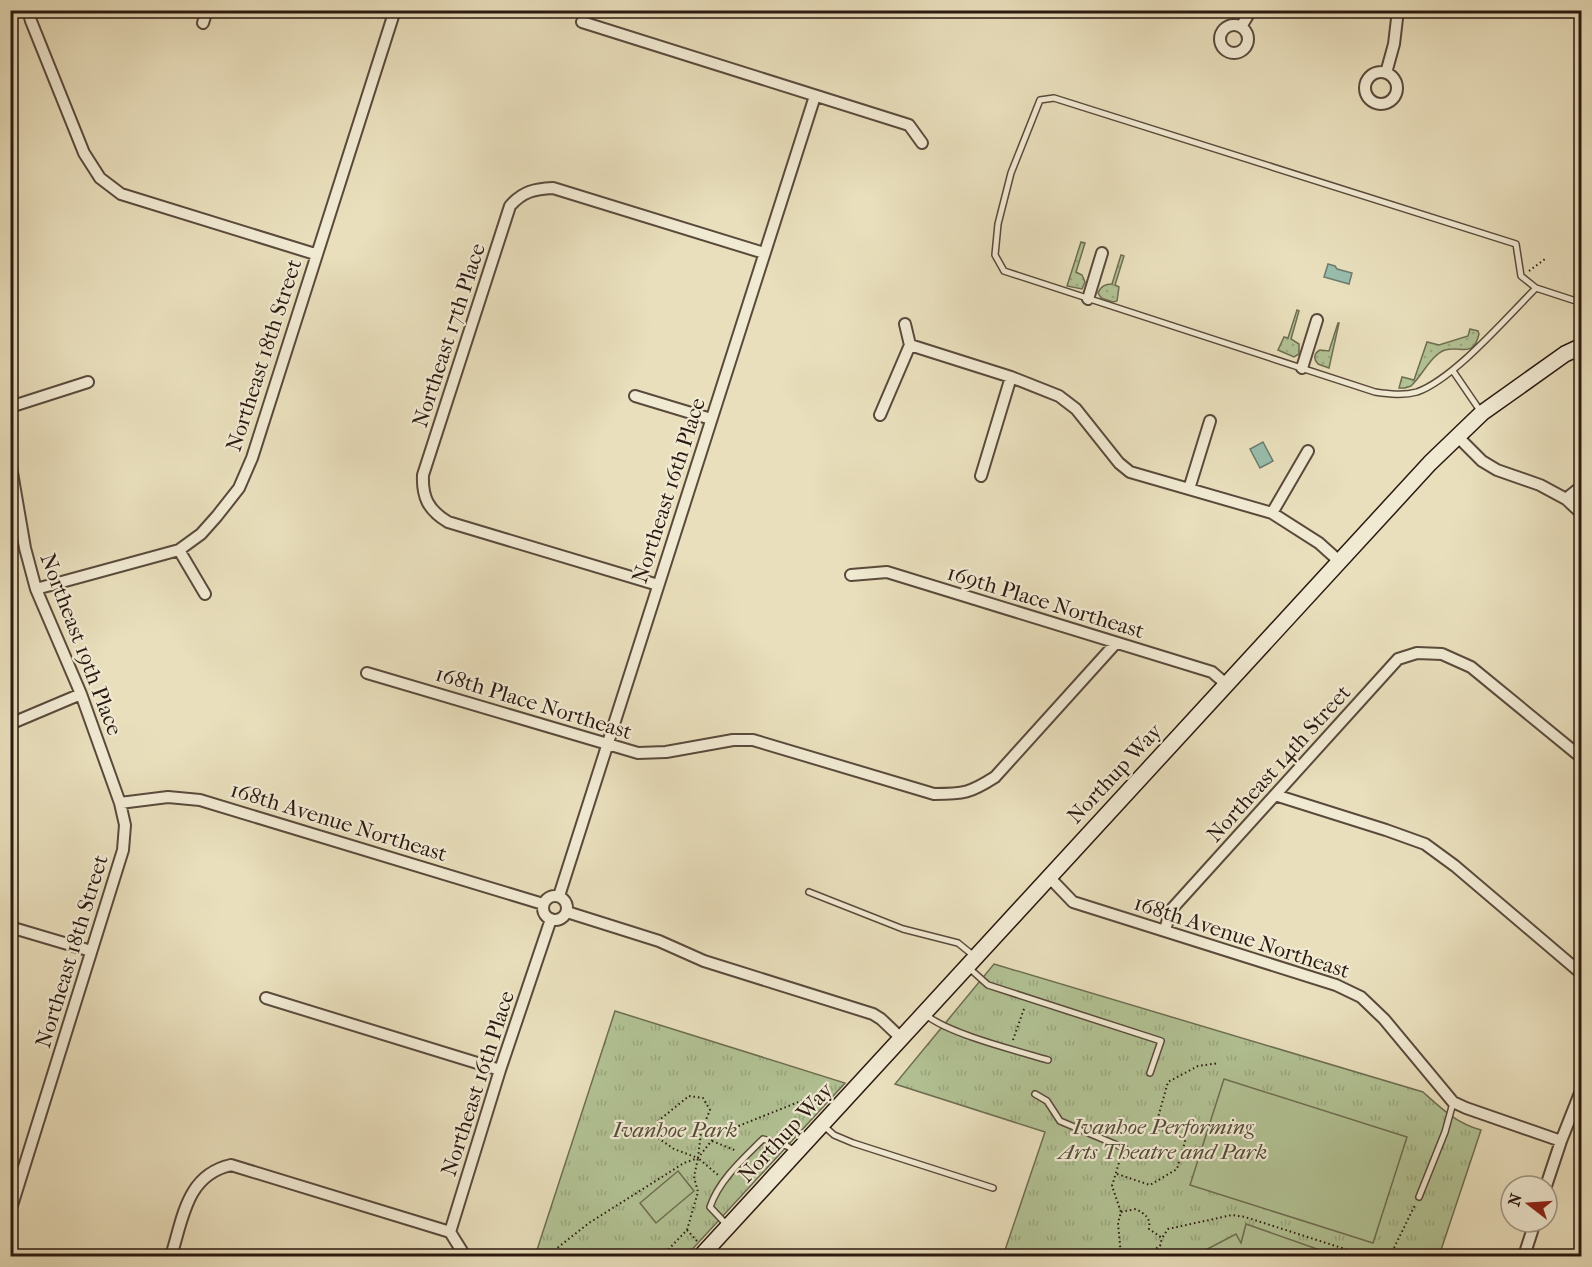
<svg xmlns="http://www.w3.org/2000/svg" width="1592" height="1267" viewBox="0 0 1592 1267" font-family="'IM FELL French Canon',serif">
  <defs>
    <pattern id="grass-dots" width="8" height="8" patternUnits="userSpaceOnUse" patternTransform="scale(1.5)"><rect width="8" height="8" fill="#b2c294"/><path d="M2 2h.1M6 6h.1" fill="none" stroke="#99a67f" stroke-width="1.8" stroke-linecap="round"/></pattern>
    <pattern id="park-tufts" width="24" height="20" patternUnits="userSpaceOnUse" patternTransform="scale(1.5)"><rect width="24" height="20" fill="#b2c294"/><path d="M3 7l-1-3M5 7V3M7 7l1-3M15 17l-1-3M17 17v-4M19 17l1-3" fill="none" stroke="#99a67f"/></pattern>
  </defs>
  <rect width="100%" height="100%" fill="#e9dfbc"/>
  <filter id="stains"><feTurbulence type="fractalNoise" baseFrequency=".00333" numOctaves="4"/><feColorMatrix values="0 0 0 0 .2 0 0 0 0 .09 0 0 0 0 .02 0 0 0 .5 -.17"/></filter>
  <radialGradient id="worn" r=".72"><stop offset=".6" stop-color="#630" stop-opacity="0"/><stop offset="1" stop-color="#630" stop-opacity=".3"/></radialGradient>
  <!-- grass -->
  <path fill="url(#grass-dots)" stroke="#6e6e52" stroke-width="1.5" d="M1081,242L1085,243L1076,272L1082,275L1085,282L1082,289L1067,286Z
    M1121,255L1124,256L1115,285L1119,287L1117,301L1113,302L1101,298L1098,293C1101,286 1105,284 1112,284Z
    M1297,310L1299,311L1291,339L1299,344V354L1294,357L1278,350L1284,337L1288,338Z
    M1338,323H1339L1329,368L1318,364C1313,359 1314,353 1320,350L1329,351Z
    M1470,329L1478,331L1479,334C1473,359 1461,345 1445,350C1431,355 1422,376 1411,386L1405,388H1399L1402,377L1414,380L1427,342L1439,345L1468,336Z"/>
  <!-- park -->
  <path fill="url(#park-tufts)" stroke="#6e6e52" stroke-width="1.5" d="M994,964L1423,1092C1442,1109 1456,1123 1481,1130L1439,1256H1003L1045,1132L895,1084Z
    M615,1011L845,1083L686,1256H535Z"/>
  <!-- pitch -->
  <path fill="#b2c294" stroke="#6e6e52" stroke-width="1.5" d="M1224,1079L1407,1137L1373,1243L1190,1185Z
    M678,1171L694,1191L656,1223L640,1203Z
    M1246,1224L1337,1256H1194L1236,1234L1241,1243Z"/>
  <!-- water -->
  <path fill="#98bdac" stroke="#6c7b6e" stroke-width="1.5" d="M1328,264L1335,266L1337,269L1352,273L1349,284L1324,277Z
    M1263,442L1273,461L1260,468L1250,449Z"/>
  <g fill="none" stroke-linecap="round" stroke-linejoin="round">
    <!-- lane casing -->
    <g stroke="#5a4a3c" stroke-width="8">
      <path id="lane" d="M1054,98L1516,244L1521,276L1536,288C1507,317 1454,379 1417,392C1403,396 1389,394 1375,392L1004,271L995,255L998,224L1011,173L1040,100Z
        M1536,288L1582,303
        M1453,371L1481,412
        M809,892L903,929L958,943L974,956
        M969,968L988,985L1161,1041L1150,1073
        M926,1015C949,1034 1018,1051 1048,1060
        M1035,1094L1047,1101L1060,1121L1124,1148
        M824,1126L834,1135L853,1143L993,1188
        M1419,1197L1445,1132L1453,1103
        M727,1225L710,1207C719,1180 743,1159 763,1139L787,1146L795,1151"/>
    </g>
    <!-- street casing -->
    <g stroke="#5a4a3c" stroke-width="14">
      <path id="street" d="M28,10L31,21L84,153L100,178L121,194L315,254
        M582,22L909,125L922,143
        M203,23L207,10
        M1220 39a14 14 0 1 1 28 0a14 14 0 1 1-28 0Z
        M1241,27L1251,10
        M1365 88a16 16 0 1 1 32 0a16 16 0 1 1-32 0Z
        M1386,73L1394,44L1398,10
        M1088,299L1102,253
        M910,345L1011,377L1059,396L1076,409L1119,463L1130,472L1272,513L1319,543L1339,561
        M1302,368L1317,320
        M635,396L711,419
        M10,407L88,382
        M880,415L910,345L905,324
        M1458,437L1482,461L1497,470L1540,485L1566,499L1582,514
        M10,461L25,548L36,589L81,694L120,803L125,825L123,850L10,1212
        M981,476L1011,377
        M1189,489L1210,421
        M1566,499L1582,486
        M1272,513L1308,451
        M179,550L205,594
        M851,575L887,572L1212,672L1226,684
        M658,585L448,522C428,510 422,497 423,475L510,206C523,191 535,189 553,188L764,253
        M36,589L179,550L201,534L217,516L239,488L252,458L395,10
        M367,673L638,753L666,752L733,740H753L934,794C964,794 970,793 995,777L1116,643
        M10,724L81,694
        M1275,795L1386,830L1425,844L1455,866L1582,974
        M120,803L168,797L200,800L543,904
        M1049,877L1073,902L1336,985L1361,997L1384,1019L1453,1102L1466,1108L1561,1141
        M559,896L815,96
        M543 908a12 12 0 1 1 24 0a12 12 0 1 1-24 0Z
        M567,912L659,941L704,961L873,1014L881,1019L901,1038
        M10,927L91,951
        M1165,931L1170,911L1398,659L1417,653L1442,654L1471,667L1582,758
        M266,998L500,1070
        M1546,1186L1561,1141L1582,1088
        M171,1256C183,1219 186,1175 231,1165L450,1232
        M465,1256L450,1232L500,1070L551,919
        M1524,1256L1535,1222"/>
    </g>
    <!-- secondary casing -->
    <g stroke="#2b1911" stroke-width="18">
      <path id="secondary" d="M701,1256L1430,463L1482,413L1565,354L1582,346"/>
    </g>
    <!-- path -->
    <path stroke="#2b1911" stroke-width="2" stroke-dasharray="1.5 3" stroke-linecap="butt" d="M1529,271L1545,259
      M1013,1040L1025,1006
      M1580,1071L1582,1072
      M689,1096L703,1098L710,1110L701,1132L698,1158L674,1149L658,1138V1121Z
      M712,1141L737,1151
      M1117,1174L1150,1185L1177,1169L1186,1138L1155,1128L1168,1082L1198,1066L1219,1063
      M1121,1212L1136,1209C1145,1214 1151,1218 1149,1229L1162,1238L1168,1229L1232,1215L1245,1217L1367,1256
      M687,1230L698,1192L694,1177L698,1158L718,1175
      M547,1256L589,1223L684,1163L698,1158L716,1135L811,1097L820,1104
      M662,1256L687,1230L697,1241
      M1121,1256L1118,1223L1121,1212L1112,1186L1121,1156
      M1145,1256L1160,1246L1162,1238
      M1390,1256L1415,1205"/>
    <!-- lane -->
    <use href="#lane" stroke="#f1ead3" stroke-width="5"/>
    <!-- street -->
    <use href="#street" stroke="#f1ead3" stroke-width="10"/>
    <!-- secondary -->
    <use href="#secondary" stroke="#f1ead3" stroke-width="15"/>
  </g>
  <g text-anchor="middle" stroke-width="4.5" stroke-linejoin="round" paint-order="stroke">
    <!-- street labels -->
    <g font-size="22" fill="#2b1911" stroke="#f1ead3">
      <text transform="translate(448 335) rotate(-72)" y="8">Northeast 17th Place</text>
      <text transform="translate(263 355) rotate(-72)" y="8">Northeast 18th Street</text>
      <text transform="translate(668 490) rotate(-72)" y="8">Northeast 16th Place</text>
      <text transform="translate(1046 601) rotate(17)" y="8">169th Place Northeast</text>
      <text transform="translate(82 644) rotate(69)" y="8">Northeast 19th Place</text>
      <text transform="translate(534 702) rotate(17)" y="8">168th Place Northeast</text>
      <text transform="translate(1278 763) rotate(-48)" y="8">Northeast 14th Street</text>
      <text transform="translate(1114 773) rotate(-47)" y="8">Northup Way</text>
      <text transform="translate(339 821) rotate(17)" y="8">168th Avenue Northeast</text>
      <text transform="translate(1242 936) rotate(18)" y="8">168th Avenue Northeast</text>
      <text transform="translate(71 951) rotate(-73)" y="8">Northeast 18th Street</text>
      <text transform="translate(477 1083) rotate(-72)" y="8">Northeast 16th Place</text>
      <text transform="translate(785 1132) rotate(-47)" y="8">Northup Way</text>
    </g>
    <!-- park labels -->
    <g font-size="22" font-style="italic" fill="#544c38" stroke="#f1ead3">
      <text x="1163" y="1134">Ivanhoe Performing<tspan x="1163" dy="25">Arts Theatre and Park</tspan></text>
      <text x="675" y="1137">Ivanhoe Park</text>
    </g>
  </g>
  <!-- margin -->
  <rect width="1592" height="1267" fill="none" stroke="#e9dfbc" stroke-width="36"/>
  <rect x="12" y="12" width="1568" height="1243" fill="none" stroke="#2b1911" stroke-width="3"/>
  <rect x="18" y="18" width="1556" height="1231" fill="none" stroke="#2b1911" stroke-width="1.5"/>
  <!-- north arrow -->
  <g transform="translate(1529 1204) rotate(287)"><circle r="28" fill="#f1ead3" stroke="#a29685" stroke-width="1.5"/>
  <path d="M0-4.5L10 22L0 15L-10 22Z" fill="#8f2418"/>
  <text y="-9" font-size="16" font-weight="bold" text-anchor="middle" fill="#2b1911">N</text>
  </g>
  <rect width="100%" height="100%" filter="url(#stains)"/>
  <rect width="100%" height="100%" fill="url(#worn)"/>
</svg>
